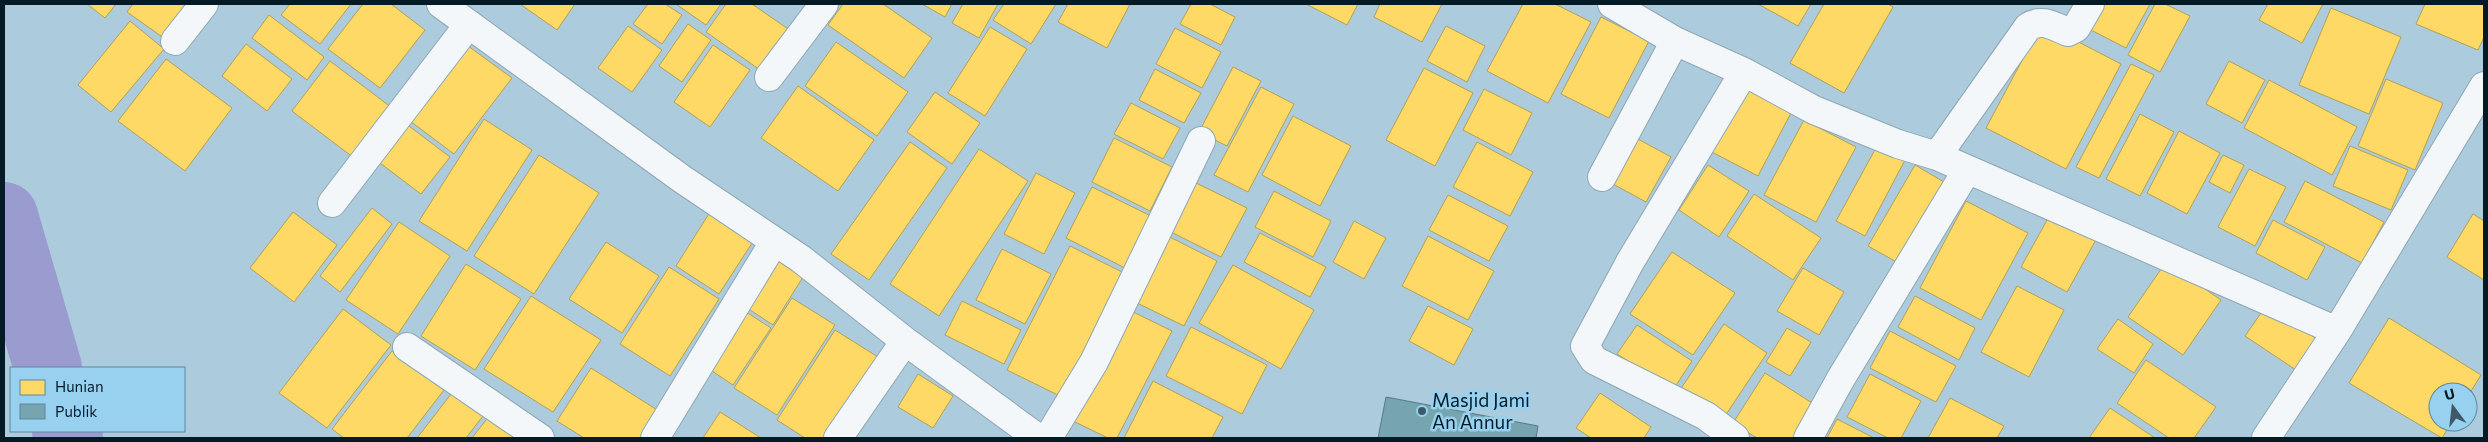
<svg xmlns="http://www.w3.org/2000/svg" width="2488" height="442" viewBox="0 0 2488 442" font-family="Commissioner,sans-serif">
  <rect width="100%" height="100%" fill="#accbdc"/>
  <!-- homes -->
  <path fill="#ffd966" stroke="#b4a053" d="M87,4H116L105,18Z
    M133,4H196L168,41L127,12Z
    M290,4H351L320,44L281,15Z
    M363,4H391L425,30L380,88L328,49Z
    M520,4H575L557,30Z
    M648,4H665L682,15L662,44L633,24Z
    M676,4H721L706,25Z
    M726,4H752L791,31L763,72L706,32Z
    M843,4H883L932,38L904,78L828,25Z
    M922,4H952L945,17Z
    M963,4H998L979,38L952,23Z
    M1004,4H1056L1031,44L993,20Z
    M1068,4H1130L1107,48L1058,22Z
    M1191,4H1210L1235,17L1221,45L1180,24Z
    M1306,4H1358L1347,25Z
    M1380,4H1442L1422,42L1374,17Z
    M1523,4H1555L1591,22L1548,103L1487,71Z
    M1758,4H1811L1798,26Z
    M1824,4H1888L1893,7L1844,93L1790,63Z
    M2100,4H2150L2126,48L2087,28Z
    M2155,4H2165L2190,16L2160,72L2128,55Z
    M2268,4H2323L2302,43L2259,20Z
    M2425,4H2484V37L2478,50L2416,24Z
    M2331,8L2401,37L2369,114L2299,85Z
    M269,15L324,57L307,80L252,38Z
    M1601,17L1649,41L1609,118L1561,94Z
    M130,21L164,49L111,112L78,85Z
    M2042,23L2121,64L2066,169L1986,128Z
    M688,24L711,40L682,82L659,66Z
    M628,26L662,50L632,92L598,68Z
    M1446,26L1485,46L1467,82L1427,61Z
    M990,27L1027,49L985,116L948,93Z
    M1175,28L1221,52L1202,88L1156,64Z
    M836,42L908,92L877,136L805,86Z
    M464,43L512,78L454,154L406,118Z
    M246,44L292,79L267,111L222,76Z
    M713,45L750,70L710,127L674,102Z
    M166,59L232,108L185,171L118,121Z
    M330,61L396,111L358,161L292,111Z
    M2229,61L2265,80L2242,123L2206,104Z
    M2131,64L2154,75L2099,178L2076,167Z
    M1233,67L1261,81L1227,146L1199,132Z
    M1424,68L1473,93L1435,166L1386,140Z
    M1155,69L1201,93L1184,123L1139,100Z
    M2386,79L2443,103L2415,170L2358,146Z
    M2269,80L2357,127L2332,175L2244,128Z
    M1743,83L1793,109L1758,176L1708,150Z
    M798,86L874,140L838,191L761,138Z
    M1261,87L1294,104L1248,192L1214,175Z
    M1484,89L1532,113L1511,155L1463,130Z
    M935,92L980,123L952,164L907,132Z
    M1131,103L1180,128L1163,159L1114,134Z
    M2140,114L2174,132L2140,196L2106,179Z
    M1293,116L1351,146L1320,206L1262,175Z
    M484,119L532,150L467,251L419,221Z
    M401,120L450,157L421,194L372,157Z
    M1804,120L1856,147L1816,222L1764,195Z
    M2179,131L2220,153L2187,214L2147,193Z
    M1114,138L1172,167L1150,211L1092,182Z
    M1638,139L1671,157L1646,202L1613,184Z
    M910,142L947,168L869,280L831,254Z
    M1477,142L1533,172L1510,216L1453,187Z
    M1877,146L1905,160L1865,236L1836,221Z
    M2350,146L2408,170L2391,210L2333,186Z
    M979,149L1028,181L939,316L890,284Z
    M539,155L599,193L534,294L474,256Z
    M2223,155L2244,165L2230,193L2209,182Z
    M1708,165L1749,191L1719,237L1679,210Z
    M1915,165L1949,185L1902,265L1868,246Z
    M2249,169L2286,187L2255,246L2218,227Z
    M1036,173L1075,193L1044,254L1004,234Z
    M1190,180L1247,208L1221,257L1165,229Z
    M2305,181L2384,222L2362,263L2284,222Z
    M1092,187L1155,218L1129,270L1066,238Z
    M1274,191L1331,221L1313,257L1255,227Z
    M1754,194L1821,238L1793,280L1727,236Z
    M1448,195L1508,226L1489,261L1429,230Z
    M1966,201L2028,233L1981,320L1920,288Z
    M372,208L392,224L340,292L320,276Z
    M712,209L756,237L719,294L676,266Z
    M293,212L337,245L294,302L250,268Z
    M2051,213L2097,238L2067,292L2021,267Z
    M2473,214L2484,221V280L2447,257Z
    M2273,220L2325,247L2307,280L2256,253Z
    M1354,221L1386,238L1364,279L1333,262Z
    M399,222L450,256L398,334L346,300Z
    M1260,233L1326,267L1310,297L1244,262Z
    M1164,234L1217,261L1184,326L1131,300Z
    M1428,236L1494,271L1468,320L1402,286Z
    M606,242L659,276L622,333L569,299Z
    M1070,246L1130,276L1068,400L1007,370Z
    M776,249L808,269L773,325L741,304Z
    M1002,249L1051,274L1025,324L976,300Z
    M1672,252L1735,293L1693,355L1630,314Z
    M2166,262L2221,300L2183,355L2128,317Z
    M466,264L521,299L475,370L421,336Z
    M1233,265L1314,310L1281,369L1199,323Z
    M669,267L719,299L670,376L620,344Z
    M1803,268L1844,292L1819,335L1777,311Z
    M2017,286L2064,310L2029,377L1981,352Z
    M531,296L601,340L553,412L484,369Z
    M1915,296L1975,328L1959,360L1898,327Z
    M792,298L835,325L777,415L734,388Z
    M962,301L1021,330L1004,364L945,335Z
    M1428,306L1473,329L1454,365L1409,341Z
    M2266,306L2317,339L2296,370L2245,336Z
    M740,308L771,328L733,385L703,365Z
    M1125,308L1172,331L1117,438H1108L1069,419Z
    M343,309L391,345L327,428L279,393Z
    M2389,318L2481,375L2468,396V392H2438V422H2452L2442,438L2349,383Z
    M2118,319L2153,344L2134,373L2097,349Z
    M1724,324L1767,353L1723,419L1680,390Z
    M1637,325L1692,361L1673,390L1617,354Z
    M1191,327L1267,365L1242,414L1166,376Z
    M1787,328L1811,342L1790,376L1766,362Z
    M835,330L878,357L827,438H805L777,420Z
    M1890,331L1956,366L1936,402L1870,368Z
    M392,351L444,390L407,438H344L332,429Z
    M2146,360L2216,407L2194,438H2169L2117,403Z
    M591,368L662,413L646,438H584L557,421Z
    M1765,373L1820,408L1800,438H1757L1733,423Z
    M918,374L953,396L933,428L898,407Z
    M1870,374L1921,401L1901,438H1888L1847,417Z
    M1153,381L1223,417L1212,438H1124Z
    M455,389L486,412L466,438H417Z
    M1600,393L1651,427L1644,438H1591L1576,428Z
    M1950,398L2004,426L1997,438H1928Z
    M2110,408L2155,438H2089Z
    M493,411L530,438H472Z
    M720,412L761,438H703Z
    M1837,419L1874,438H1827Z"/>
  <!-- public -->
  <path fill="#76a5af" stroke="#547c86" d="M1386,397L1538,426L1536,438H1378Z"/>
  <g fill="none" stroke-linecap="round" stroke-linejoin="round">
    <!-- river -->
    <path stroke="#9a9bcf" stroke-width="68" d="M4,216L48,368
      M66,431L69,438"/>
    <!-- minor casing -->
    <g stroke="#8ea7b4" stroke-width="30">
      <path id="minor" d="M441,4L682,179L801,259L905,341L1038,438
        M1612,4L1675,41L1744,72L1814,110L1898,144L1937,156L2337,331
        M175,41L204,4
        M769,77L824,4
        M1937,156L2028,27C2042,18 2053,26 2068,32L2076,28L2090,4
        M1602,177L1675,41
        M332,203L469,24
        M407,347L540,438
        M655,438L774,242
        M838,438L905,341
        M1048,438L1094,362L1201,141
        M1735,438L1706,416L1594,360L1585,346L1630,262L1744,72
        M1808,438L1840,380L1967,170
        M2266,438L2337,331L2484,86"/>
    </g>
    <!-- minor -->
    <use href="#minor" stroke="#f3f7fa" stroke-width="28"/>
  </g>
  <!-- markers -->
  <circle fill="#3f5966" stroke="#98d1f0" stroke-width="2" cx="1422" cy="411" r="5"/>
  <g text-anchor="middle" stroke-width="5" stroke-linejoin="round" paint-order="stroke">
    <!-- poi labels -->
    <g font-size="19" fill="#041b26" stroke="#98d1f0" text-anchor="start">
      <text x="1432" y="407">Masjid Jami<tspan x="1432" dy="22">An Annur</tspan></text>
    </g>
  </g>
  <!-- border -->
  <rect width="2488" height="442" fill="none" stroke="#041b26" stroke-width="10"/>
  <!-- legend -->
  <rect x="10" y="367" width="175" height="65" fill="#98d1f0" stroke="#5d889f"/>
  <rect x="20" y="380" width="25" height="15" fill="#ffd966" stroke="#5d889f"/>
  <text x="55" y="392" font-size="15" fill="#041b26">Hunian</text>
  <rect x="20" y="404" width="25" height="15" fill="#76a5af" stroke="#5d889f"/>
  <text x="55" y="417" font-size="15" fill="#041b26">Publik</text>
  <!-- north arrow -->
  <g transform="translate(2453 407) rotate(345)"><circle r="24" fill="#98d1f0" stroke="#5d889f"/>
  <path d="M0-4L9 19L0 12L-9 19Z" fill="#3f5966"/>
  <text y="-8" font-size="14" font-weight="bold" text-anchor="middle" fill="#041b26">U</text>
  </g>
</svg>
